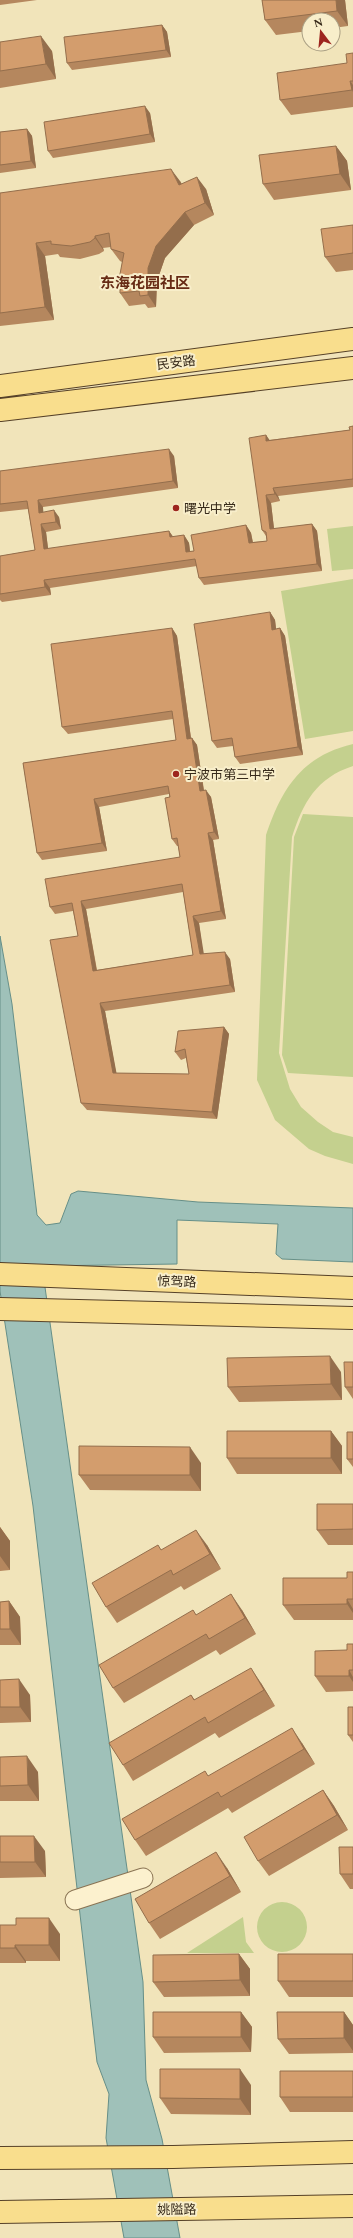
<svg xmlns="http://www.w3.org/2000/svg" width="353" height="2238" viewBox="0 0 353 2238" font-family="Spectral,'Noto Sans SC',serif">
  <rect width="100%" height="100%" fill="#f1e4ba"/>
  <!-- green -->
  <path fill="#c4d08e" d="M353,526V569L332,571L327,529Z
    M353,579V731L305,739L281,591Z
    M353,744V766C316,778 303,803 292,837L279,1053L290,1089L301,1107L318,1122L333,1132L353,1137V1164L325,1156L309,1149L275,1120L257,1080L266,835C282,788 302,756 353,744Z
    M303,814L353,817V1077L288,1073L282,1055L294,837Z
    M257 1927a25 25 0 1 1 50 0a25 25 0 1 1-50 0Z
    M243,1917L246,1942L254,1953H187Z"/>
  <!-- water -->
  <path fill="#9fc1b9" stroke="#668f88" d="M0,936L12,1004L37,1215L46,1225L60,1223L71,1194L78,1191L198,1202L353,1208V1262L282,1259L276,1254L278,1224L177,1220V1264L42,1266L143,1982L146,2080L162,2139L180,2238H124L106,2138L109,2094L97,2062L33,1506L0,1291Z"/>
  <g fill="none" stroke-linecap="round" stroke-linejoin="round">
    <!-- minor casing -->
    <g stroke="#897353" stroke-width="21">
      <path id="minor" d="M75,1900L143,1878"/>
    </g>
    <!-- major casing -->
    <g stroke="#564128" stroke-width="24">
      <path id="major" d="M0,386L353,339
        M0,410L353,368
        M0,1274L353,1288
        M0,1309L353,1318
        M0,2158L173,2157L353,2152
        M0,2212L353,2206"/>
    </g>
    <!-- minor -->
    <use href="#minor" stroke="#fcf1ce" stroke-width="19"/>
    <!-- major -->
    <use href="#major" stroke="#f9de8d" stroke-width="22"/>
  </g>
  <!-- wall -->
  <path fill="#b5875e" fill-rule="evenodd" d="M0,0H37L0,5Z
    M262,0H345L348,26L333,28V20H309V31L276,35L265,20Z
    M162,25L167,32L171,57L72,70L67,63Z
    M0,42L52,51L56,79L0,88Z
    M353,53V107L291,115L280,100L347,63Z
    M150,113L155,142L53,158L48,151Z
    M27,129L32,136L36,168L0,173V132Z
    M336,146L347,161L351,190L274,200L263,184Z
    M180,181L182,184L206,189L214,215L194,225L165,258L157,281L156,307L148,308L145,304L129,306L120,293L122,262L120,261L111,249V247L103,248L104,251L99,254L80,259L60,257L58,254L45,256L54,320L0,326V193Z
    M353,225V270L336,272L325,257Z
    M353,426V487L278,496L280,501L271,503L274,529L312,524L317,531L322,571L204,585L199,578L197,566L50,588L51,595L2,602L0,600V556L35,550L28,509L0,512V471L174,456L178,488L43,507V512L59,517L61,529L46,532L48,549L169,531L173,537L184,535L189,543L190,552L194,551L246,525L251,533L253,542L267,541L266,536L262,530L266,435L269,440L350,430Z
    M270,612L275,620L276,629L280,628L285,636L303,755L240,764L235,757L233,746L217,748L212,741Z
    M172,628L177,636L191,738H192L197,745L204,790L211,797L219,839L213,840L226,919L199,923L203,954L230,959L235,992L105,1011L116,1073L189,1074L186,1058L181,1060L175,1052L224,1027L229,1034L217,1119L87,1110L81,1103L78,936L73,911L55,914L50,907L180,857L178,846H177L172,839L169,794L99,807L107,851L42,860L37,853L23,763L176,740L173,719L68,734L62,727ZM183,892L193,955L97,970L86,909Z
    M353,1362V1399L345,1387Z
    M341,1372L342,1400L239,1402L228,1387Z
    M331,1431L342,1446V1474H237L227,1458Z
    M353,1432V1467L347,1459Z
    M201,1463V1491L90,1490L79,1475Z
    M353,1504V1545H328L317,1530Z
    M0,1527L10,1541V1570L0,1571Z
    M207,1545L221,1569L184,1590L181,1586L117,1623L106,1607L161,1550Z
    M353,1572V1620H294L283,1605L347,1578Z
    M9,1601L20,1617L21,1645H0V1602Z
    M193,1610L196,1615L242,1610L256,1634L220,1655L216,1650L124,1703L113,1688Z
    M353,1644V1691L326,1692L315,1676L347,1650Z
    M0,1680L30,1695L31,1722L0,1723Z
    M261,1683L275,1706L219,1738L215,1733L133,1781L123,1765L191,1695L195,1700Z
    M353,1707V1742L348,1735Z
    M302,1743L315,1764L232,1813L228,1808L146,1856L135,1840L209,1776Z
    M0,1757L38,1772L39,1801H0Z
    M323,1790L334,1806L348,1830L269,1876L258,1861Z
    M0,1836L45,1851L46,1877L0,1878Z
    M353,1847V1889H350L340,1874Z
    M227,1868L241,1892L160,1939L149,1923Z
    M0,1925L60,1934V1961H26V1963H0Z
    M239,1954L250,1969V1996L164,1997L153,1982Z
    M353,1954V1997H289L278,1981Z
    M241,2012L252,2027L251,2052L164,2053L153,2037Z
    M344,2012L353,2025V2053L289,2054L278,2039Z
    M353,2071V2112H290L280,2097Z
    M251,2085V2115L171,2114L160,2098Z"/>
  <!-- shaded-wall -->
  <path fill="#946e4c" d="M336,0H345L348,26L337,11Z
    M162,25L167,32L171,57L166,50Z
    M41,36L52,51L56,79L46,64Z
    M350,81L353,85V92L352,90Z
    M145,106L150,113L155,142L150,134Z
    M27,129L32,136L36,168L31,161Z
    M336,146L347,161L351,190L340,174Z
    M171,169L180,181L188,198L179,185Z
    M197,177L206,189L214,215L205,203Z
    M185,212L194,225L165,258L157,281L156,307L148,295V268L156,246Z
    M95,236L103,248L104,251L95,238Z
    M36,243L45,256L54,320L45,307Z
    M266,435L271,442L266,441Z
    M169,449L174,456L178,488L173,481Z
    M273,488L278,496L280,501L275,494Z
    M266,495L271,503L275,537L270,529Z
    M38,500L43,507L44,520L39,513Z
    M54,510L59,517L61,529L56,522Z
    M41,524L46,532L49,556L44,549Z
    M312,524L317,531L322,571L317,564Z
    M246,525L251,533L254,550L249,543Z
    M169,531L174,538L170,537Z
    M184,535L189,543L191,559L186,552Z
    M44,580L50,588L51,595L45,587Z
    M270,612L275,620L277,637L272,630Z
    M172,628L177,636L192,746L187,739Z
    M280,628L285,636L303,755L298,747Z
    M192,738L197,745L205,799L200,791Z
    M206,790L211,797L219,839L214,832Z
    M94,799L99,807L107,851L102,843Z
    M208,833L213,840L226,919L221,911Z
    M81,901L86,909L98,978L93,971Z
    M193,916L199,923L205,961L200,954Z
    M225,952L230,959L235,992L230,985Z
    M100,1003L105,1011L118,1081L113,1073Z
    M224,1027L229,1034L217,1119L212,1112Z
    M330,1356L341,1372L342,1400L331,1384Z
    M331,1431L342,1446V1474L331,1458Z
    M190,1447L201,1463V1491L190,1475Z
    M0,1527L10,1541V1570L0,1556Z
    M196,1530L207,1545L221,1569L210,1554Z
    M231,1594L242,1610L256,1634L245,1618Z
    M347,1599L353,1609V1613L347,1604Z
    M9,1601L20,1617L21,1645L10,1629Z
    M251,1668L261,1683L275,1706L264,1690Z
    M349,1670L353,1677V1682L349,1676Z
    M19,1679L30,1695L31,1722L20,1707Z
    M292,1728L302,1743L315,1764L304,1749Z
    M27,1756L38,1772L39,1801L28,1785Z
    M323,1790L334,1806L348,1830L337,1815Z
    M34,1836L45,1851L46,1877L35,1862Z
    M216,1852L227,1868L241,1892L230,1876Z
    M49,1918L60,1934V1961L49,1945Z
    M15,1945L26,1961V1963L15,1948Z
    M239,1954L250,1969V1996L240,1980Z
    M241,2012L252,2027L251,2052L241,2037Z
    M344,2012L353,2025V2051L344,2038Z
    M240,2069L251,2085V2115L240,2099Z"/>
  <!-- building -->
  <path fill="#d39d6d" stroke="#946e4c" fill-rule="evenodd" d="M262,0H336L337,11L265,20Z
    M162,25L166,50L67,63L64,37Z
    M41,36L46,64L0,71V42Z
    M353,53V81H350L352,90L280,100L277,73L347,63L346,54Z
    M145,106L150,134L48,151L44,122Z
    M27,129L31,161L0,165V132Z
    M336,146L340,174L263,184L259,155Z
    M171,169L179,185L197,177L205,203L185,212L156,246L148,268V295L140,296L139,291L120,293V274L124,253L111,249L109,233L95,236V238L90,242L71,246L51,244V241L36,243L45,307L0,313V193Z
    M353,225V253L325,257L321,229Z
    M353,426V479L273,488L275,494L266,495L270,529L312,524L317,564L199,578L195,559L44,580L45,587L0,594V556L35,550L27,501L0,504V471L169,449L173,481L38,500L39,513L54,510L56,522L41,524L44,549L169,531L170,537L184,535L186,552L194,551L191,535L246,525L249,543L267,541L266,532L262,530L249,438L266,435V441L350,430L349,427Z
    M270,612L272,630L280,628L298,747L235,757L232,738L212,741L194,624Z
    M172,628L187,739L192,738L200,791L206,790L214,832L208,833L221,911L193,916L200,954L225,952L230,985L100,1003L113,1073L189,1074L185,1049L175,1052L178,1031L224,1027L212,1112L81,1103L50,940L78,936L72,903L50,907L45,879L180,857L177,838L172,839L165,798L170,797L168,786L94,799L102,843L37,853L23,763L176,740L172,711L62,727L51,644ZM182,884L193,955L93,971L81,901Z
    M330,1356L331,1384L228,1387L227,1358Z
    M344,1362H353V1387H345Z
    M227,1431H331V1458H227Z
    M347,1432H353V1459H347Z
    M79,1446L190,1447V1475H79Z
    M317,1504H353V1529L317,1530Z
    M196,1530L210,1554L173,1575L171,1570L106,1607L92,1583L158,1545L161,1550Z
    M347,1572H353V1599H347V1604L283,1605V1578H347Z
    M231,1594L245,1618L209,1639L206,1634L113,1688L99,1665L193,1610L196,1615Z
    M9,1601L10,1629H0V1602Z
    M347,1644H353V1670H349V1676H315V1651L347,1650Z
    M251,1668L264,1690L208,1723L205,1717L123,1765L109,1743L191,1695L194,1700Z
    M19,1679L20,1707H0V1680Z
    M348,1707H353V1735H348Z
    M292,1728L304,1749L221,1797L218,1792L135,1840L122,1819L205,1771L208,1776Z
    M27,1756L28,1785L0,1786V1757Z
    M323,1790L337,1815L258,1861L244,1837Z
    M0,1836H34L35,1862H0Z
    M339,1847H353V1874H340Z
    M216,1852L230,1876L149,1923L135,1899Z
    M16,1918H49V1945H15V1948H0V1925H16Z
    M239,1954L240,1980L153,1982V1955Z
    M278,1954H353V1981H278Z
    M153,2012H241V2037H153Z
    M277,2012H344V2038L278,2039Z
    M160,2069H240V2099L160,2098Z
    M280,2071H353V2097H280Z"/>
  <!-- markers -->
  <g fill="#9d251e" stroke="#f8eeca" stroke-width="1.5">
    <circle cx="176" cy="508" r="4"/>
    <circle cx="176" cy="774" r="4"/>
  </g>
  <g text-anchor="middle" stroke-width="4" stroke-linejoin="round" paint-order="stroke">
    <!-- street labels -->
    <g font-size="13" fill="#372a1a" stroke="#f8eeca">
      <text transform="translate(176 362) rotate(-7)" y="5">民安路</text>
      <text transform="translate(177 1281) rotate(2)" y="5">惊驾路</text>
      <text transform="translate(177 2209) rotate(-1)" y="5">姚隘路</text>
    </g>
    <!-- poi labels -->
    <g font-size="13" fill="#372a1a" stroke="#f8eeca" text-anchor="start">
      <text x="184" y="513">曙光中学</text>
      <text x="184" y="779">宁波市第三中学</text>
    </g>
    <!-- quarter labels -->
    <g font-size="15" font-weight="bold" fill="#672b15" stroke="#f8eeca">
      <text x="145" y="288">东海花园社区</text>
    </g>
  </g>
  <!-- north arrow -->
  <g transform="translate(321 32) rotate(344)"><circle r="19" fill="#f8eeca" stroke="#aba084"/>
  <path d="M0-3L7 15L0 10L-7 15Z" fill="#9d251e"/>
  <text y="-6" font-size="11" font-weight="bold" text-anchor="middle" fill="#372a1a">N</text>
  </g>
</svg>
